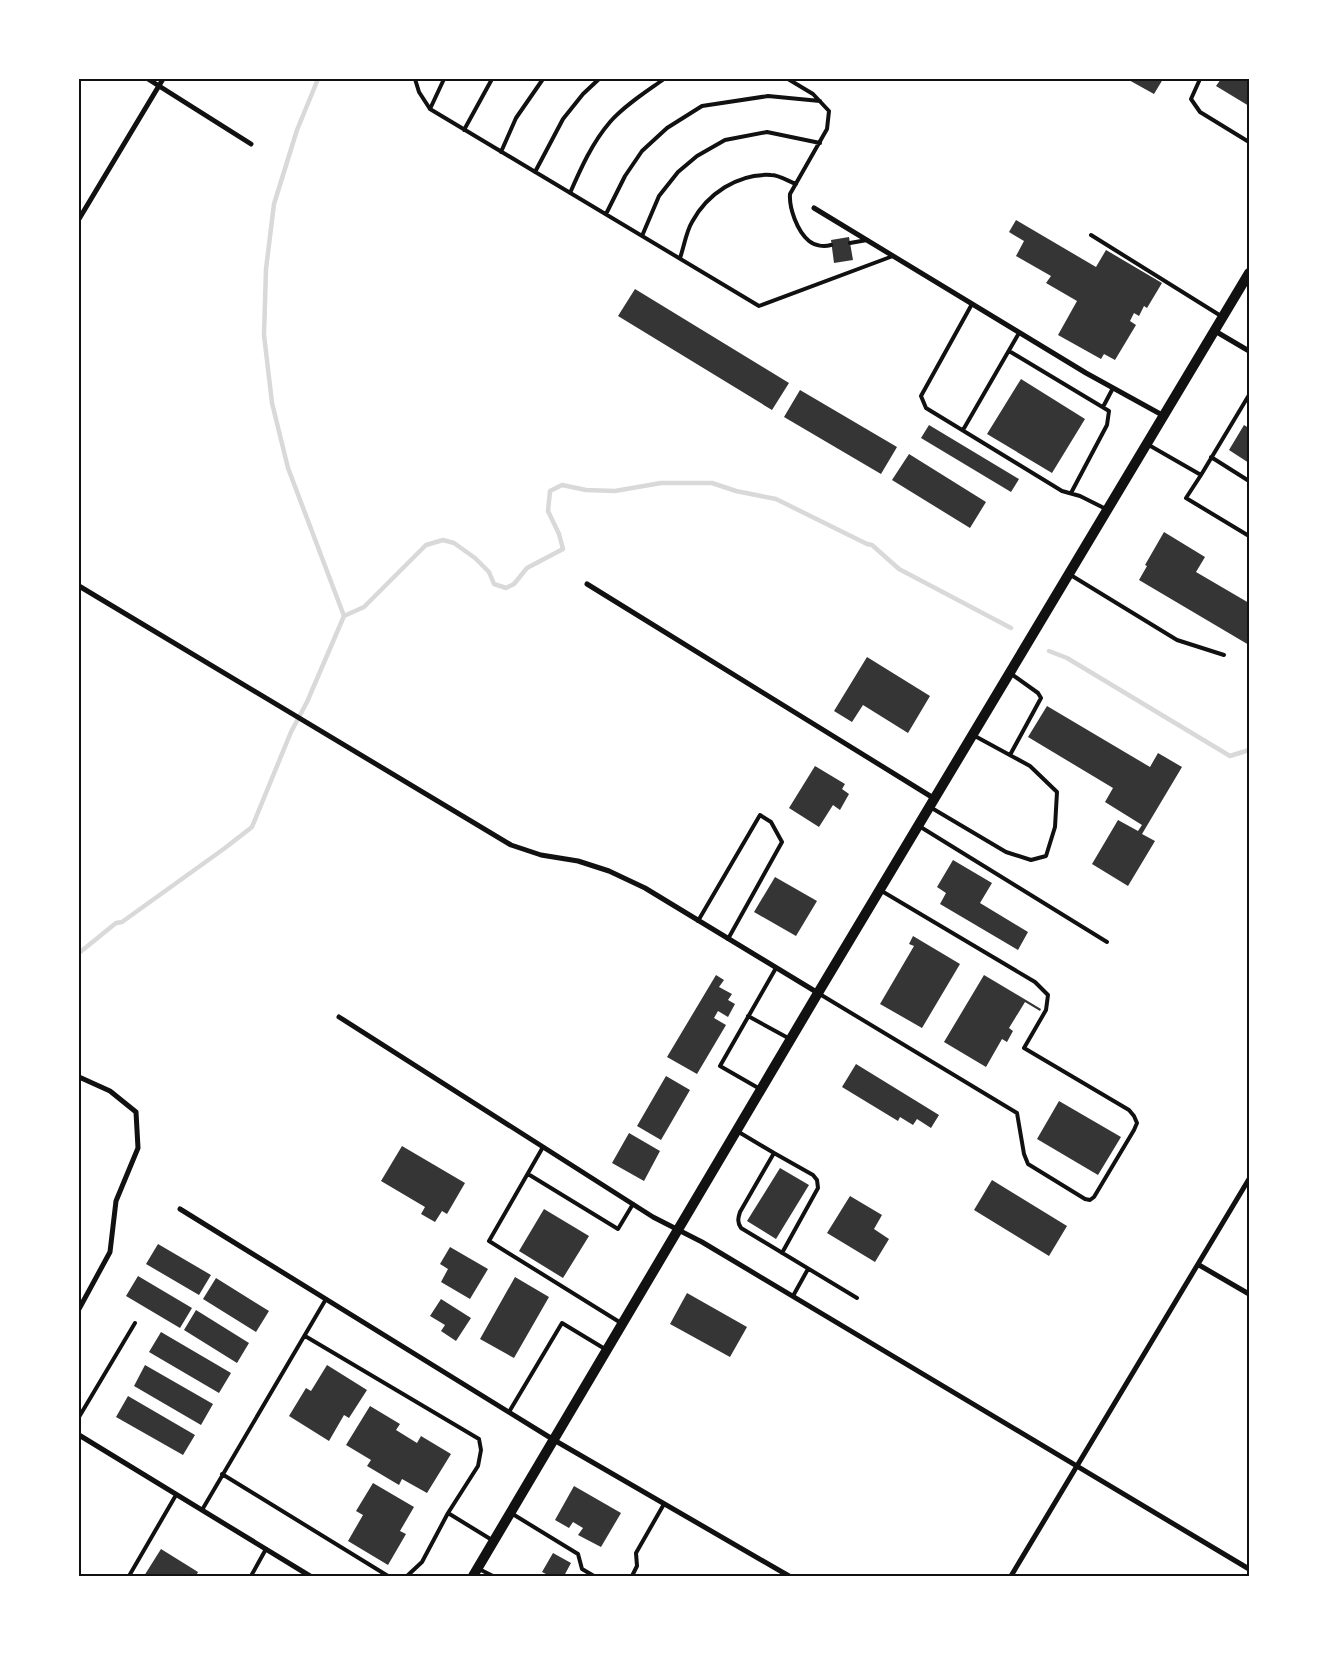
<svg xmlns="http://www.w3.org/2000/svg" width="1328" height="1655" viewBox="0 0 1328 1655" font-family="'Roboto Condensed',sans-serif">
  <rect width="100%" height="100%" fill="#fff"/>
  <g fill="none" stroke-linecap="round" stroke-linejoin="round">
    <!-- stream -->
    <path stroke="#d9d9d9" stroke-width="4.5" d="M344,616L364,607L426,545L443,540L454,543L475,558L489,572L494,584L506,588L514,584L527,568L563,549L559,534L548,511L550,491L562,485L586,490L615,491L661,483H712L736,491L776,499L867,544L872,545L899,569L1011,628
      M1049,651L1067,658L1230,756L1249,750
      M79,953L116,923L122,922L225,848L252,827L291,732L307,702L344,616L288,468L272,403L264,335L266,269L274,204L297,130L318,79"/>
  </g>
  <!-- building -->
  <path fill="#353535" d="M1127,79H1163L1154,94Z
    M1221,79H1249V106L1216,86Z
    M1016,220L1096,267L1106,250L1162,283L1147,308L1144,306L1139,316L1134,313L1130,321L1136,325L1115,360L1104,354L1101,359L1058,335L1077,301L1046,283L1051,276L1016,256L1024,241L1009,232Z
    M849,237L853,260L834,263L831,240Z
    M635,289L789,383L772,410L618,316Z
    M1021,379L1085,419L1052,473L987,434Z
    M800,390L897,447L881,474L784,417Z
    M929,425L1019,479L1011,492L921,438Z
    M1244,425L1249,428V463L1229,450Z
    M909,454L986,502L970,528L892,480Z
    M1164,532L1205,557L1196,572L1249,603V645L1139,580L1147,566L1145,565Z
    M867,657L930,696L908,733L863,705L852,722L834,711Z
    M1047,706L1150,767L1158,753L1182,767L1142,834L1155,841L1128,886L1092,864L1118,820L1138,831L1142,825L1105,802L1113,788L1028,737Z
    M815,766L845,784L842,789L849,794L840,810L833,805L819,827L789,808Z
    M953,860L992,883L980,903L1028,932L1018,950L940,904L946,893L937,887Z
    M775,877L817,901L796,936L754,912Z
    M913,936L960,964L922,1028L880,1004L914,946L909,944Z
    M716,975L724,980L719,987L732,994L728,1000L735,1004L728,1017L718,1011L714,1018L726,1025L697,1074L667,1057Z
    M984,975L1041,1009L1040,1011L1025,1002L1009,1028L1013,1031L1007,1042L1002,1039L986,1067L944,1042Z
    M856,1064L939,1115L931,1128L917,1119L913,1125L900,1117L898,1121L842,1087Z
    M666,1076L690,1090L661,1140L637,1126Z
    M1059,1101L1121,1137L1098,1175L1037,1139Z
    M629,1133L660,1151L644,1181L612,1163Z
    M402,1146L465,1183L447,1214L442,1211L435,1222L421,1214L425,1207L381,1181Z
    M780,1168L809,1185L776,1239L747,1221Z
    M992,1180L1067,1226L1049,1256L974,1210Z
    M850,1196L882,1215L874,1229L889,1239L875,1262L827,1233Z
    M544,1209L589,1236L563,1278L519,1251Z
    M158,1244L211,1275L199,1295L146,1264Z
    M450,1247L488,1269L470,1299L441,1282L448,1269L440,1264Z
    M138,1276L192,1308L180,1328L126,1296Z
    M515,1277L549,1297L514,1358L480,1339Z
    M216,1278L269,1311L256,1332L203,1299Z
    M687,1293L747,1327L730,1357L670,1324Z
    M441,1299L471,1318L456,1341L441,1331L445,1325L430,1316Z
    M196,1310L249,1343L237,1363L184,1330Z
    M161,1332L231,1373L219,1393L149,1352Z
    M145,1365L213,1404L201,1425L134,1386Z
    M327,1365L367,1390L349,1418L344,1415L329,1441L289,1416L306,1388L311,1391Z
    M128,1396L195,1435L183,1455L116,1417Z
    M370,1406L400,1424L396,1430L417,1443L421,1436L451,1454L427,1493L402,1479L399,1485L367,1466L371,1460L346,1445Z
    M373,1483L414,1507L400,1531L406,1534L388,1565L348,1541L363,1515L356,1511Z
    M574,1486L621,1513L601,1547L578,1535L583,1528L573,1522L569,1528L555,1520Z
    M161,1549L198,1572L196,1576H144Z
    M553,1553L571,1563L564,1576H550L542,1572Z"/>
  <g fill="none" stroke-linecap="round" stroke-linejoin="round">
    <!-- service -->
    <path stroke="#111" stroke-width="4" d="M415,79L419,92L430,109L759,306L893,256
      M788,79L813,94L829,111L827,129L790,194C789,208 797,231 809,241C815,246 824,247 831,245
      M1200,79L1191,99L1200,112L1249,142
      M430,109L444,79
      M464,130L492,79
      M501,152L516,118L543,79
      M535,172L563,119L583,94L599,79
      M570,193C581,168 592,143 610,122C625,105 646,92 664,79
      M606,214L625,176L642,151L667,128L702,106L768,96L820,101
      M1091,235L1221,316
      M642,236L659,196L678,172L697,156L725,140L767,132L820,143
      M850,243L867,240
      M680,258C684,247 686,232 692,222C707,194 738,173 771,175C779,175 788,181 796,184
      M972,304L921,396L926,408L1062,491L1080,496L1106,509
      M1009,351L1109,411L1107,425L1071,493
      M1103,407L1113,388
      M963,430L1019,333
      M1147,444L1201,475L1249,395
      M1211,457L1249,481
      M1201,475L1186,498L1249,536
      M1069,574L1177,640L1224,655
      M1010,755L1041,698L1038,693L1010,673
      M930,807L1006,852L1031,860L1046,856L1055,827L1057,792L1030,766L973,735
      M919,826L1107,942
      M698,921L760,815L771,822L782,842L728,939
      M818,993L1017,1113L1024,1154L1028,1164L1085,1199L1090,1200L1094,1197L1134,1130L1137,1123L1134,1116L1129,1110L1024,1048L1046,1010L1048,995L1035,982L880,890
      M748,1016L790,1039
      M760,1089L720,1066L776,968
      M737,1131L774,1153L740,1212C738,1218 737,1222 741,1228L857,1298
      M543,1147L489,1241L621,1323
      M774,1153L813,1175L817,1180L818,1188L782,1253
      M528,1174L618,1229L633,1204
      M793,1296L808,1269
      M305,1336L479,1439L481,1450L478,1466L448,1513
      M509,1412L562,1323L605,1349
      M79,1417L135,1323
      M222,1474L388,1576
      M202,1510L326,1299
      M511,1513L578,1554L582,1569L594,1576
      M479,1569L493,1576
      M129,1576L176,1495
      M251,1576L266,1549
      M407,1576L422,1562L448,1513L492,1540
      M632,1576L637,1566L636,1553L664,1504"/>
    <!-- minor -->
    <path stroke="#111" stroke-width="5" d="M148,79L251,144
      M814,208L1086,373L1164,416
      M79,219L163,79
      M1215,331L1249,351
      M587,584L935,799
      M79,586L511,845L541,855L578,861L609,871L645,888L818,993
      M339,1017L653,1217L702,1242L1249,1569
      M79,1077L110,1091L136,1112L138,1148L116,1201L110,1252L79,1309
      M180,1209L554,1440L789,1576
      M1199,1265L1249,1294
      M79,1435L310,1576
      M1011,1576L1249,1179"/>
    <!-- secondary -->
    <path stroke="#111" stroke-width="10" d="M473,1576L818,993L1249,273"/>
  </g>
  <!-- border -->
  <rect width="1328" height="1655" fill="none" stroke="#ffffff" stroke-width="160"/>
  <rect x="80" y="80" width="1168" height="1495" fill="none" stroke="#111" stroke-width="2"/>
</svg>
